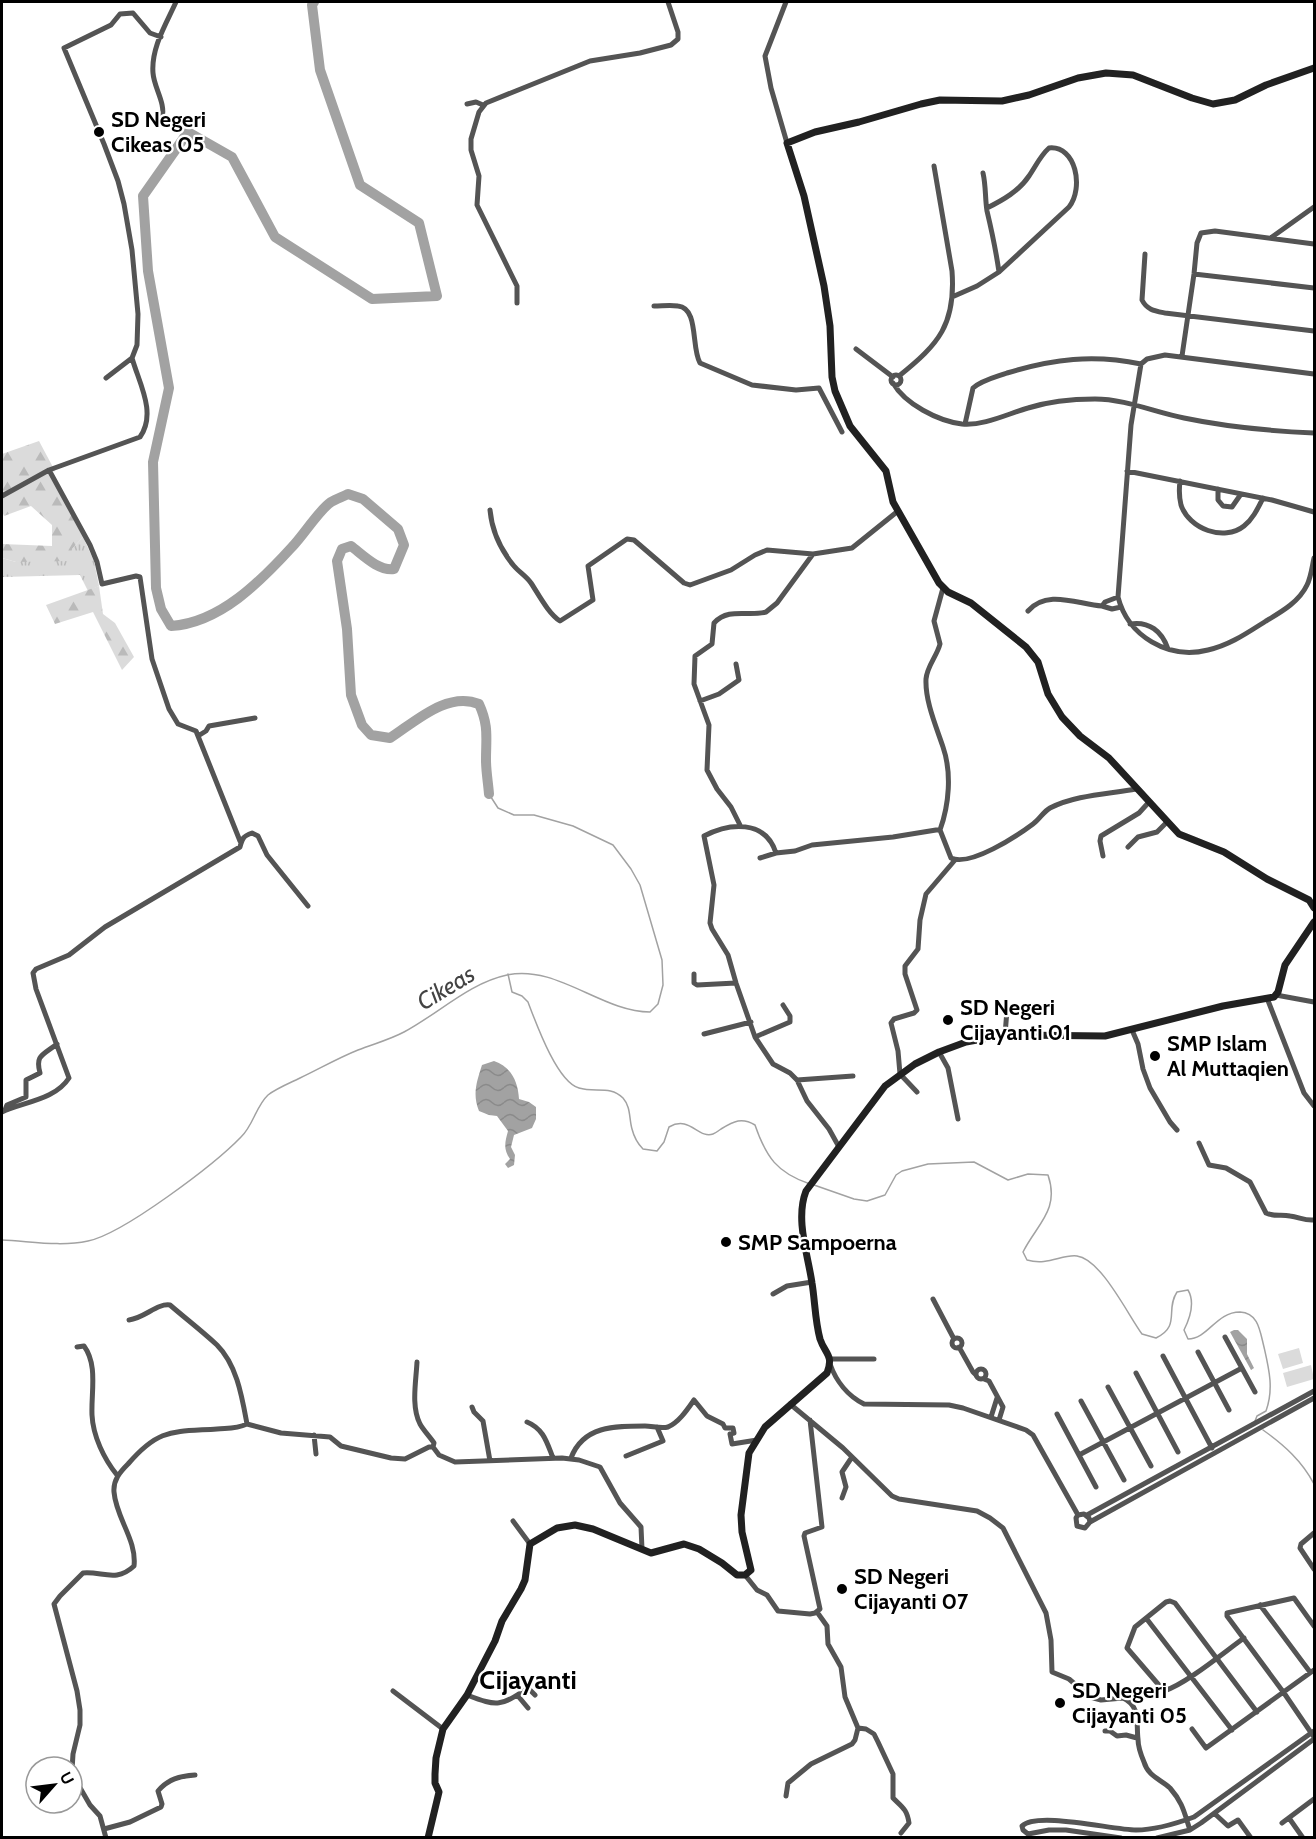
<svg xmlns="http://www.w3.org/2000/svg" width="1316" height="1839" viewBox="0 0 1316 1839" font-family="Cabin,sans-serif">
  <defs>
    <pattern id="grass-tufts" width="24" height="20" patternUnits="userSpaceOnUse" patternTransform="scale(1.5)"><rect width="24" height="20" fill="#dbdbdb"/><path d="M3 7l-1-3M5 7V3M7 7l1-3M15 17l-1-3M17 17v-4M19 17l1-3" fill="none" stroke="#bababa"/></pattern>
    <pattern id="forest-firs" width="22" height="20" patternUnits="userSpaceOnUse" patternTransform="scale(1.5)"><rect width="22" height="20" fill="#dbdbdb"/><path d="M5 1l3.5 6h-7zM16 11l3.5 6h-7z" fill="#bababa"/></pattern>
    <pattern id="water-waves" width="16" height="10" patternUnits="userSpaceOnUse" patternTransform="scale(1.5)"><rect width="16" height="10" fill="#a2a2a2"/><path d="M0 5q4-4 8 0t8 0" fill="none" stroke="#8a8a8a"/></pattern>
  </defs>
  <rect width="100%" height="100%" fill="#fff"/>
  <!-- grass -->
  <path fill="url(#grass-tufts)" d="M83,537L94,561L99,586L88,591L80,575L2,577V558L16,562L72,549Z"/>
  <!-- forest -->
  <path fill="url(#forest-firs)" d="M39,441L55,471L49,473L83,537L72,549L70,561L16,562L2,558V544L52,546V525L31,506L4,516L2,511V454Z
    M99,586L103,614L115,623L134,657L122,670L93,612L55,624L46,605Z"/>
  <!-- garden -->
  <path fill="#dbdbdb" d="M1299,1348L1303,1363L1283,1369L1278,1354Z
    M1311,1365L1314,1379L1287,1387L1283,1373Z"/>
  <!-- water -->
  <path fill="url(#water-waves)" d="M494,1061C511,1067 518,1081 519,1099L529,1102L536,1107V1119L532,1128L514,1135L511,1147L515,1155L514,1165L508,1168L505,1164L510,1159C503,1149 505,1142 508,1131L497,1116L489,1115L479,1111C472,1094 477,1081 482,1065Z
    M1234,1330H1238L1247,1339V1354L1254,1368L1251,1370L1230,1332Z"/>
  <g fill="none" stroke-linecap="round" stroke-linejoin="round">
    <!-- stream -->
    <path stroke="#a2a2a2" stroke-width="1.5" d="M508,974L512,992L522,996L528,1002C536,1023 557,1082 579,1088C595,1093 610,1085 623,1098C631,1107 629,1119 632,1129C634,1137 637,1143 643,1149L657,1151L664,1142L669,1127C690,1115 698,1139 713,1134C716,1133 718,1131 721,1129C734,1121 742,1117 755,1125C766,1157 777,1173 810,1184
      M814,1185L854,1199L867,1201L885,1195L896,1175L902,1171L928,1164L974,1162L1008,1180L1028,1174L1048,1175C1060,1210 1037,1224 1023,1252L1027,1260C1048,1266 1062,1254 1077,1256C1101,1259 1128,1315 1142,1334L1156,1338C1181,1326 1165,1310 1177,1292L1188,1290C1195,1302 1190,1318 1184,1330L1188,1339C1208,1339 1216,1312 1240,1312C1259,1313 1260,1332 1264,1347C1269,1369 1274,1389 1266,1411L1257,1416L1255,1421
      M2,1240C29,1241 60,1247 88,1241C123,1234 215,1164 241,1137C253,1126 256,1106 268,1095C277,1088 290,1083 300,1078C319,1069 338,1058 358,1050C373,1044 389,1040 404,1032C438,1014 469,983 507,975C556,964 602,1012 650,1012L658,1004L663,985L662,960L640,885L631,869L613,845L573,826L534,815H514L498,808L489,794
      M1263,1430C1284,1445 1302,1461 1314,1484"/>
    <!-- river -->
    <path stroke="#a2a2a2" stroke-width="10" d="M314,2L312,5L320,70L360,185L419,223L437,296L372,299L275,237L232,157L188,132L143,196L148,271L169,388L153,462L156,588L161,609L171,626C220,623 261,581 292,547C303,536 319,510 331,502C336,499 342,497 348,494L363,499L398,529L404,545L394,569C378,571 363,555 351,546L342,549L337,561L347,629L351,695L362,725L371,735L390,738C415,722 447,691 479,704C489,726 486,737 486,760C486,771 488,782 489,794"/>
    <!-- minor -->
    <path stroke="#545454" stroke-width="5" d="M786,2L765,56L771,88L787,143
      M467,104L476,102L483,105
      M162,118C166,103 154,88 153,73C151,48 166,24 176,2
      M983,173C986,186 985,199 987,211C992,232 996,251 999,272
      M1272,237L1314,207
      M1145,254L1142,300C1147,310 1155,311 1165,313L1314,331
      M1194,274L1314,288
      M952,297L977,286L999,272L1069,207C1084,188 1076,145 1049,148C1040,156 1036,166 1029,176C1019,191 1003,200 987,208
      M517,303V286L477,205L479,176L471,150V139L479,112L486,103L590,61L640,53L671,45L678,39V32L668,2
      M654,306C662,306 670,305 678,306C699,308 691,348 700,363L752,385L796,390L819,388L842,432
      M856,349L893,377
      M1182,356L1194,274L1197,243L1201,233L1215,231L1314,244
      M1314,374L1165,355L1147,359L1141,364L1131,425L1118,597C1128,636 1168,660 1208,650C1230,645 1247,633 1266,621C1281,612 1299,602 1307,585C1311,577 1312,567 1314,558
      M891 380a5 5 0 1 1 10 0a5 5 0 1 1-10 0Z
      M899,376C939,344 956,324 952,271L934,166
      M106,378L132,358
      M893,383C905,404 938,421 962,424C984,426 1007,414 1028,408C1050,401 1072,399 1095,399C1125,399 1154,412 1184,418C1227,427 1270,431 1314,433
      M965,424L973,388C982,380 996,377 1007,373C1053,359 1093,354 1141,364
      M49,470L90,545L97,562L102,584L136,576L140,577L152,659L169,709L178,724L196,731L240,841
      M1127,471L1272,500L1314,512
      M1180,481C1179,489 1179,497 1181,505C1189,529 1224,542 1244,526C1253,519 1258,508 1263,498
      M1218,489V500L1223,506L1232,507L1241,494
      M2,496L49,470L140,437C157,413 139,383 132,358L137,345L138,314L132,250L124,204L118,181L104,144L64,48L111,25L120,14L133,13L150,33L161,37
      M490,510C492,532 500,549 514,566C519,572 526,576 531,583C539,595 548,613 560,621L593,600L588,566L627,539L634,540L684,583L690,585L731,570L755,555L767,550L813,554
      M1102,606L1105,602L1118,597
      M1028,611C1047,589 1077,604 1102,606L1112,609L1121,607
      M1130,624C1149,621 1162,631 1168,649
      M700,701L719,694L739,680L736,664
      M198,736L206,731L209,726L255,718
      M740,825L731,807L717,789L707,770L709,725L694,684L695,656L712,644L714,623C729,607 748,617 766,612L777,603L813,554L852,548L898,511
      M940,830C949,805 952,773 943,747C936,726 925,701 926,679C927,666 937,656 940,644L934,621L943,588
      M1128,847L1138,837L1157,832L1167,822
      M1103,856L1100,841L1101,836L1139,813L1149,802
      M760,858L776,853
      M694,974V983L697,985L736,983
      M1276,995L1314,1002
      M1267,998L1304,1093L1314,1106
      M1132,1030L1138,1044L1143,1069L1150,1088L1170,1122L1177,1130
      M704,1034L751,1022
      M1005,1035L1007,1010
      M755,1037L790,1022V1016L783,1005
      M939,1052L948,1068L958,1119
      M797,1080L853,1076
      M917,1092L900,1074L898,1051L891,1023L894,1019L914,1013L917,1010L905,974V966L918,949L920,920L926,894L955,860
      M5,1110L7,1105L26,1097V1080L40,1073C35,1055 43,1055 57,1044
      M2,1112C23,1102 55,1100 69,1078L36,989L33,973L36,969L69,955L105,927L240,847C242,839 243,836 252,833L258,836L267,855L308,906
      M1199,1143L1209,1165L1226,1168L1250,1182L1266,1213C1275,1217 1281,1214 1290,1216C1299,1217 1305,1221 1314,1220
      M839,1147L829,1129L807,1101L797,1080L790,1073L773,1064L755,1037L736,983L728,955L712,929L710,923L714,885L704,836C729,823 765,819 776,853L795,851L812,845L893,837L936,830H940L951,858C970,867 1017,836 1033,824C1040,819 1043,812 1050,808C1075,795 1108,794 1136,789
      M773,1294L787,1286L812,1282
      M933,1299L954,1339
      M129,1320C145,1318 157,1303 170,1305C185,1318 202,1331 217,1345C237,1365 242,1397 247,1424
      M1225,1337L1255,1392
      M952 1343a5 5 0 1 1 10 0a5 5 0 1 1-10 0Z
      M77,1347L84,1346C98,1365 91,1392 92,1415C93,1436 104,1459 117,1475
      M959,1347L973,1372L976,1375
      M1198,1352L1229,1410
      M1163,1356L1212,1448
      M830,1359H874
      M417,1362C416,1382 411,1406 420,1424C424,1431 430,1437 434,1443L433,1447
      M830,1364C836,1381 848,1396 864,1404L949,1405L963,1408L1026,1430L1033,1435L1078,1515
      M976 1374a5 5 0 1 1 10 0a5 5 0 1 1-10 0Z
      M1136,1373L1178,1452
      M984,1379L989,1381L1003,1407L999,1420
      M1108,1387L1151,1466
      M1081,1401L1124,1480
      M790,1404L843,1448L892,1496L899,1499L977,1511L990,1518L1003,1528L1046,1613L1051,1640L1052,1672L1069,1679L1090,1697L1101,1700L1123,1698C1141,1706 1136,1724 1138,1739C1138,1747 1141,1755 1144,1762C1148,1776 1160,1779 1170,1788C1183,1803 1184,1812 1190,1830
      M472,1407L474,1412L483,1421L490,1461
      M1057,1414L1096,1487
      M991,1417L997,1398
      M527,1422C544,1429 547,1443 553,1458
      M314,1435L316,1454
      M1079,1455L1242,1368
      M626,1456L663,1441L657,1427
      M571,1458C583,1426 614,1426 645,1426C652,1426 661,1429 668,1427C679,1422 687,1410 694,1400L707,1416L723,1424L725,1428H733L734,1433L730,1434L732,1444L757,1440
      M842,1498L846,1487L842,1472L852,1457
      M1087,1515L1314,1391
      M513,1521L530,1544
      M1090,1522L1089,1518L1084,1514L1078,1515L1076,1518L1077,1526L1085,1528L1090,1522L1314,1398
      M1314,1533L1301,1544L1300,1548L1314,1569
      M745,1575L757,1590L767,1595L778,1611L810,1614L815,1613L820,1609L804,1536L805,1533L822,1527L810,1420
      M1260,1605L1310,1672
      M817,1612L827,1626L828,1644L841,1667L845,1697L858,1728L866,1729L874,1734L878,1742L893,1774V1798C902,1807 907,1809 909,1823L901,1833
      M1146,1618L1232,1730
      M1314,1626L1294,1598L1227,1613V1616L1284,1693L1314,1737
      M1244,1638C1223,1653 1186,1684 1164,1691L1127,1648L1135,1627L1166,1602L1170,1601L1175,1603L1257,1712
      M393,1691L443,1729
      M467,1695C498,1707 501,1706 528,1688L535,1695
      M518,1696L528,1708
      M1192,1729L1206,1748L1314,1670
      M1105,1731H1110L1117,1736L1126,1735L1137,1738
      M786,1796L788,1783L811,1764L852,1744L855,1740L858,1728
      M1215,1814L1228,1826L1238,1820L1251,1838
      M1289,1818L1303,1838
      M1282,1823L1314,1799
      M104,1829L130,1822L161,1807L162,1804L158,1791C168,1779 180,1776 195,1775
      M106,1838L100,1816L90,1805L75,1779L72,1770L73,1754L80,1725V1710L77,1691L54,1604L60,1596L83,1573C102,1571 116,1583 134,1566C137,1540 116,1518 114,1492C113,1480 120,1472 128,1464C159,1428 172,1432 217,1429C229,1428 236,1429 247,1424L281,1433L330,1437L341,1446L391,1458L405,1459L429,1447H433L439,1455L455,1462L562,1458L579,1460L600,1467L620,1503L641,1527L642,1549
      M1121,1838L1066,1830H1049L1028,1834L1023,1830L1022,1826C1037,1811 1113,1830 1136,1830C1156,1830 1175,1824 1194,1817L1314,1731
      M1157,1838L1190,1830L1201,1823L1314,1739"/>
    <!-- secondary -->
    <path stroke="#212121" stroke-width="7" d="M1314,68L1266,85L1235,100L1213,104L1192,98L1133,75L1106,73L1078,78L1029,95L1002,101L940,100L921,104L859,122L815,132L787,143L804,196L824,286L830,326L832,377L835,391L850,426L886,471L893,502L939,583L948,592L971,603L1026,647L1038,662L1048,694L1062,717L1080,736L1109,758L1179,834L1224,852L1267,879L1309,900L1314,908
      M428,1838L439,1792L435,1783V1774L436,1758L443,1729L467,1695L495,1641L502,1621L521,1589L525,1580L530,1544L557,1528L575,1525L593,1529L651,1553L684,1544L699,1549L722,1563L737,1575H745L751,1570L742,1532L741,1515L749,1453L765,1427L827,1373C834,1355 825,1354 820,1339C815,1321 815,1301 812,1283C808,1255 795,1219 806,1191L885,1086L915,1064L939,1052L966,1042L1005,1035L1105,1036L1223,1006L1274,997L1278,992L1285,965L1314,922"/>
  </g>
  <!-- markers -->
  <g fill="#000" stroke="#fff" stroke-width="2">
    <circle cx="99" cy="132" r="6"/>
    <circle cx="948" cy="1020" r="6"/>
    <circle cx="1155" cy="1056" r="6"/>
    <circle cx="726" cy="1242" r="6"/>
    <circle cx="842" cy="1589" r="6"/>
    <circle cx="1060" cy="1703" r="6"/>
  </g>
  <g text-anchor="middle" stroke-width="4.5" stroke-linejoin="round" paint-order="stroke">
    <!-- poi labels -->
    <g font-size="22" font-weight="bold" fill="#000" stroke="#fff" text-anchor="start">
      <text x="111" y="127">SD Negeri<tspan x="111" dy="25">Cikeas 05</tspan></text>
      <text x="960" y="1015">SD Negeri<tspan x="960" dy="25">Cijayanti 01</tspan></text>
      <text x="1167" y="1051">SMP Islam<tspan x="1167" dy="25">Al Muttaqien</tspan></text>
      <text x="738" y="1250">SMP Sampoerna</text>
      <text x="854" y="1584">SD Negeri<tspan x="854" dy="25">Cijayanti 07</tspan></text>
      <text x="1072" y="1698">SD Negeri<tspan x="1072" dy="25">Cijayanti 05</tspan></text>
    </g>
    <!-- water labels -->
    <g font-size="24" font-style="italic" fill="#434343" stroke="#fff">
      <text transform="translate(446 988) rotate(-31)" y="8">Cikeas</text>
    </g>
    <!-- quarter labels -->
    <g font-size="26" font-weight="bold" fill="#000" stroke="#fff">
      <text x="528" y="1689">Cijayanti</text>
    </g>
  </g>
  <!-- border -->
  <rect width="1316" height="1839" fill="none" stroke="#000000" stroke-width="6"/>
  <!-- north arrow -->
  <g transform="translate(54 1785) rotate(62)"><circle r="28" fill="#ffffff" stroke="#999999" stroke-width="1.5"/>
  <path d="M0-4.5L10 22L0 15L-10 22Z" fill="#000000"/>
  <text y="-9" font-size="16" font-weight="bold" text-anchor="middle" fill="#000000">U</text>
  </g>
</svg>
